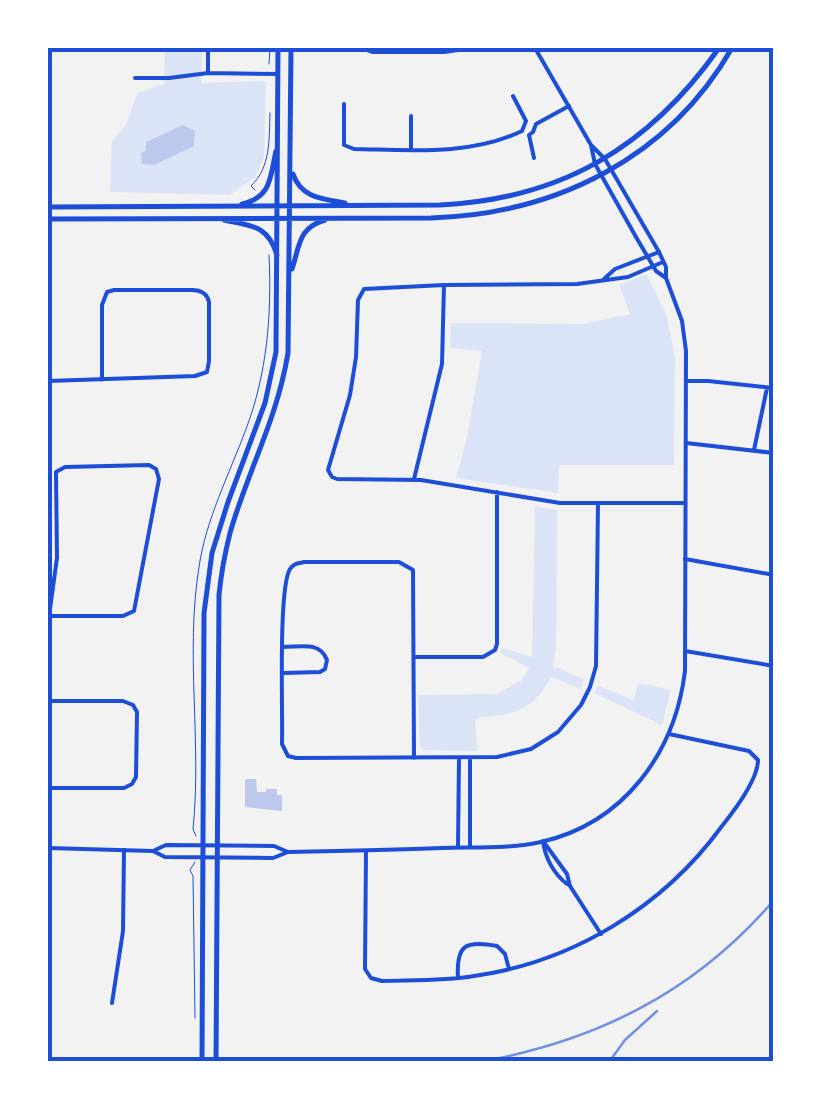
<svg xmlns="http://www.w3.org/2000/svg" width="821" height="1109" viewBox="0 0 821 1109" font-family="'Space Grotesk',sans-serif">
  <rect width="100%" height="100%" fill="#f2f2f2"/>
  <!-- green -->
  <path fill="#dbe4f7" d="M165,48H202L201,83L266,81L264,157L255,177L230,195L110,192L112,141L126,125L137,93L164,84Z
    M646,274L666,313L675,359L674,465H559L558,493L456,478L467,438L482,351L450,348L451,323L583,324L630,314L619,285Z
    M535,506L557,510L556,645L553,666L584,679L581,689L551,677C535,709 514,716 480,717L475,721L477,751L422,750L420,744L418,695L496,694L521,681L529,668L501,653L502,648L532,657Z
    M638,683L671,690L662,725L594,693L598,686L634,700Z"/>
  <!-- building -->
  <path fill="#bdc9ec" d="M183,125L195,131L194,146L154,165L142,164L141,153L146,151V142Z
    M245,779H256L257,792H266V789H277V795H282V811L245,807Z"/>
  <g fill="none" stroke-linecap="round" stroke-linejoin="round">
    <!-- path -->
    <path stroke="#1d4ed8" stroke-width="1" d="M269,64L270,48
      M255,190L251,186C271,167 269,139 270,113
      M196,836L193,829C202,742 185,654 199,567C206,519 229,475 246,429C267,374 272,314 269,255
      M195,1018L193,876L190,870L195,862"/>
    <!-- minor -->
    <path stroke="#1d4ed8" stroke-width="4" d="M208,48V73
      M362,48L372,52H444L472,48
      M135,78H169L208,73L278,74
      M344,104V145L354,149C410,150 470,156 522,131L526,121L513,96
      M411,150V116
      M534,158L529,135L533,132L536,124L569,106
      M663,262L628,277L577,284L444,285L364,289L358,300L356,357L350,395L328,470L332,477L337,479L421,480L560,503H685
      M604,279L615,269L659,252
      M48,381L195,376L207,372L209,361V302C207,293 201,290 192,290H114L107,292L102,305V380
      M686,381H708L774,388
      M686,443L774,453
      M754,450L767,388
      M149,465L156,469L159,479L134,611L123,616H49L57,558L56,472L65,467Z
      M414,479L442,364L444,285
      M685,559L774,575
      M685,651L774,666
      M416,657H483L495,650L497,644V492
      M283,673L320,672L325,669L327,660C320,641 300,647 283,647
      M48,701H123L133,705L137,712L136,777L132,784L124,788H48
      M414,758L413,570L399,562H304C297,564 294,563 290,569C278,589 283,713 282,744L288,756L296,758L497,757L531,749L558,732L581,705L590,687L596,666L598,503
      M470,758V847
      M543,841L567,874L570,886L601,934
      M543,841C545,858 554,874 567,884
      M458,847L459,758
      M366,851L365,969L371,978L382,981C413,980 444,981 474,976C573,962 663,907 722,826C734,811 758,779 758,760L749,751L669,734
      M458,978C456,945 465,940 497,946L505,954L509,969
      M112,1003L123,931L124,850"/>
    <!-- tertiary -->
    <path stroke="#1d4ed8" stroke-width="4" d="M591,145L595,164L636,237L656,271L666,278
      M48,848L153,851L165,857L273,858L288,852C339,851 390,850 442,848C475,847 509,849 541,842C624,823 675,753 685,671L686,351L682,321L666,278V267L659,252L605,159L591,145L535,48
      M155,850L166,845L274,846L288,852"/>
    <!-- secondary -->
    <path stroke="#1d4ed8" stroke-width="5" d="M293,174C301,198 323,199 345,203
      M242,204C272,197 270,177 276,151
      M48,207L440,205C562,199 649,147 719,48
      M48,219L431,218C556,214 669,158 732,48
      M224,220C252,226 268,225 277,255
      M292,269C300,245 298,228 325,220
      M202,1062L204,613L212,553L228,502L265,403L276,352L278,48
      M216,1062L219,595C221,574 225,553 230,533C248,470 277,420 288,353L291,48"/>
    <!-- rail -->
    <path stroke="#7290e2" stroke-width="2.5" d="M479,1062C597,1041 695,992 774,900
      M609,1062L625,1040L657,1011"/>
  </g>
  <!-- border -->
  <rect width="821" height="1109" fill="none" stroke="#ffffff" stroke-width="100"/>
  <rect x="50" y="50" width="721" height="1009" fill="none" stroke="#1d4ed8" stroke-width="4"/>
</svg>
